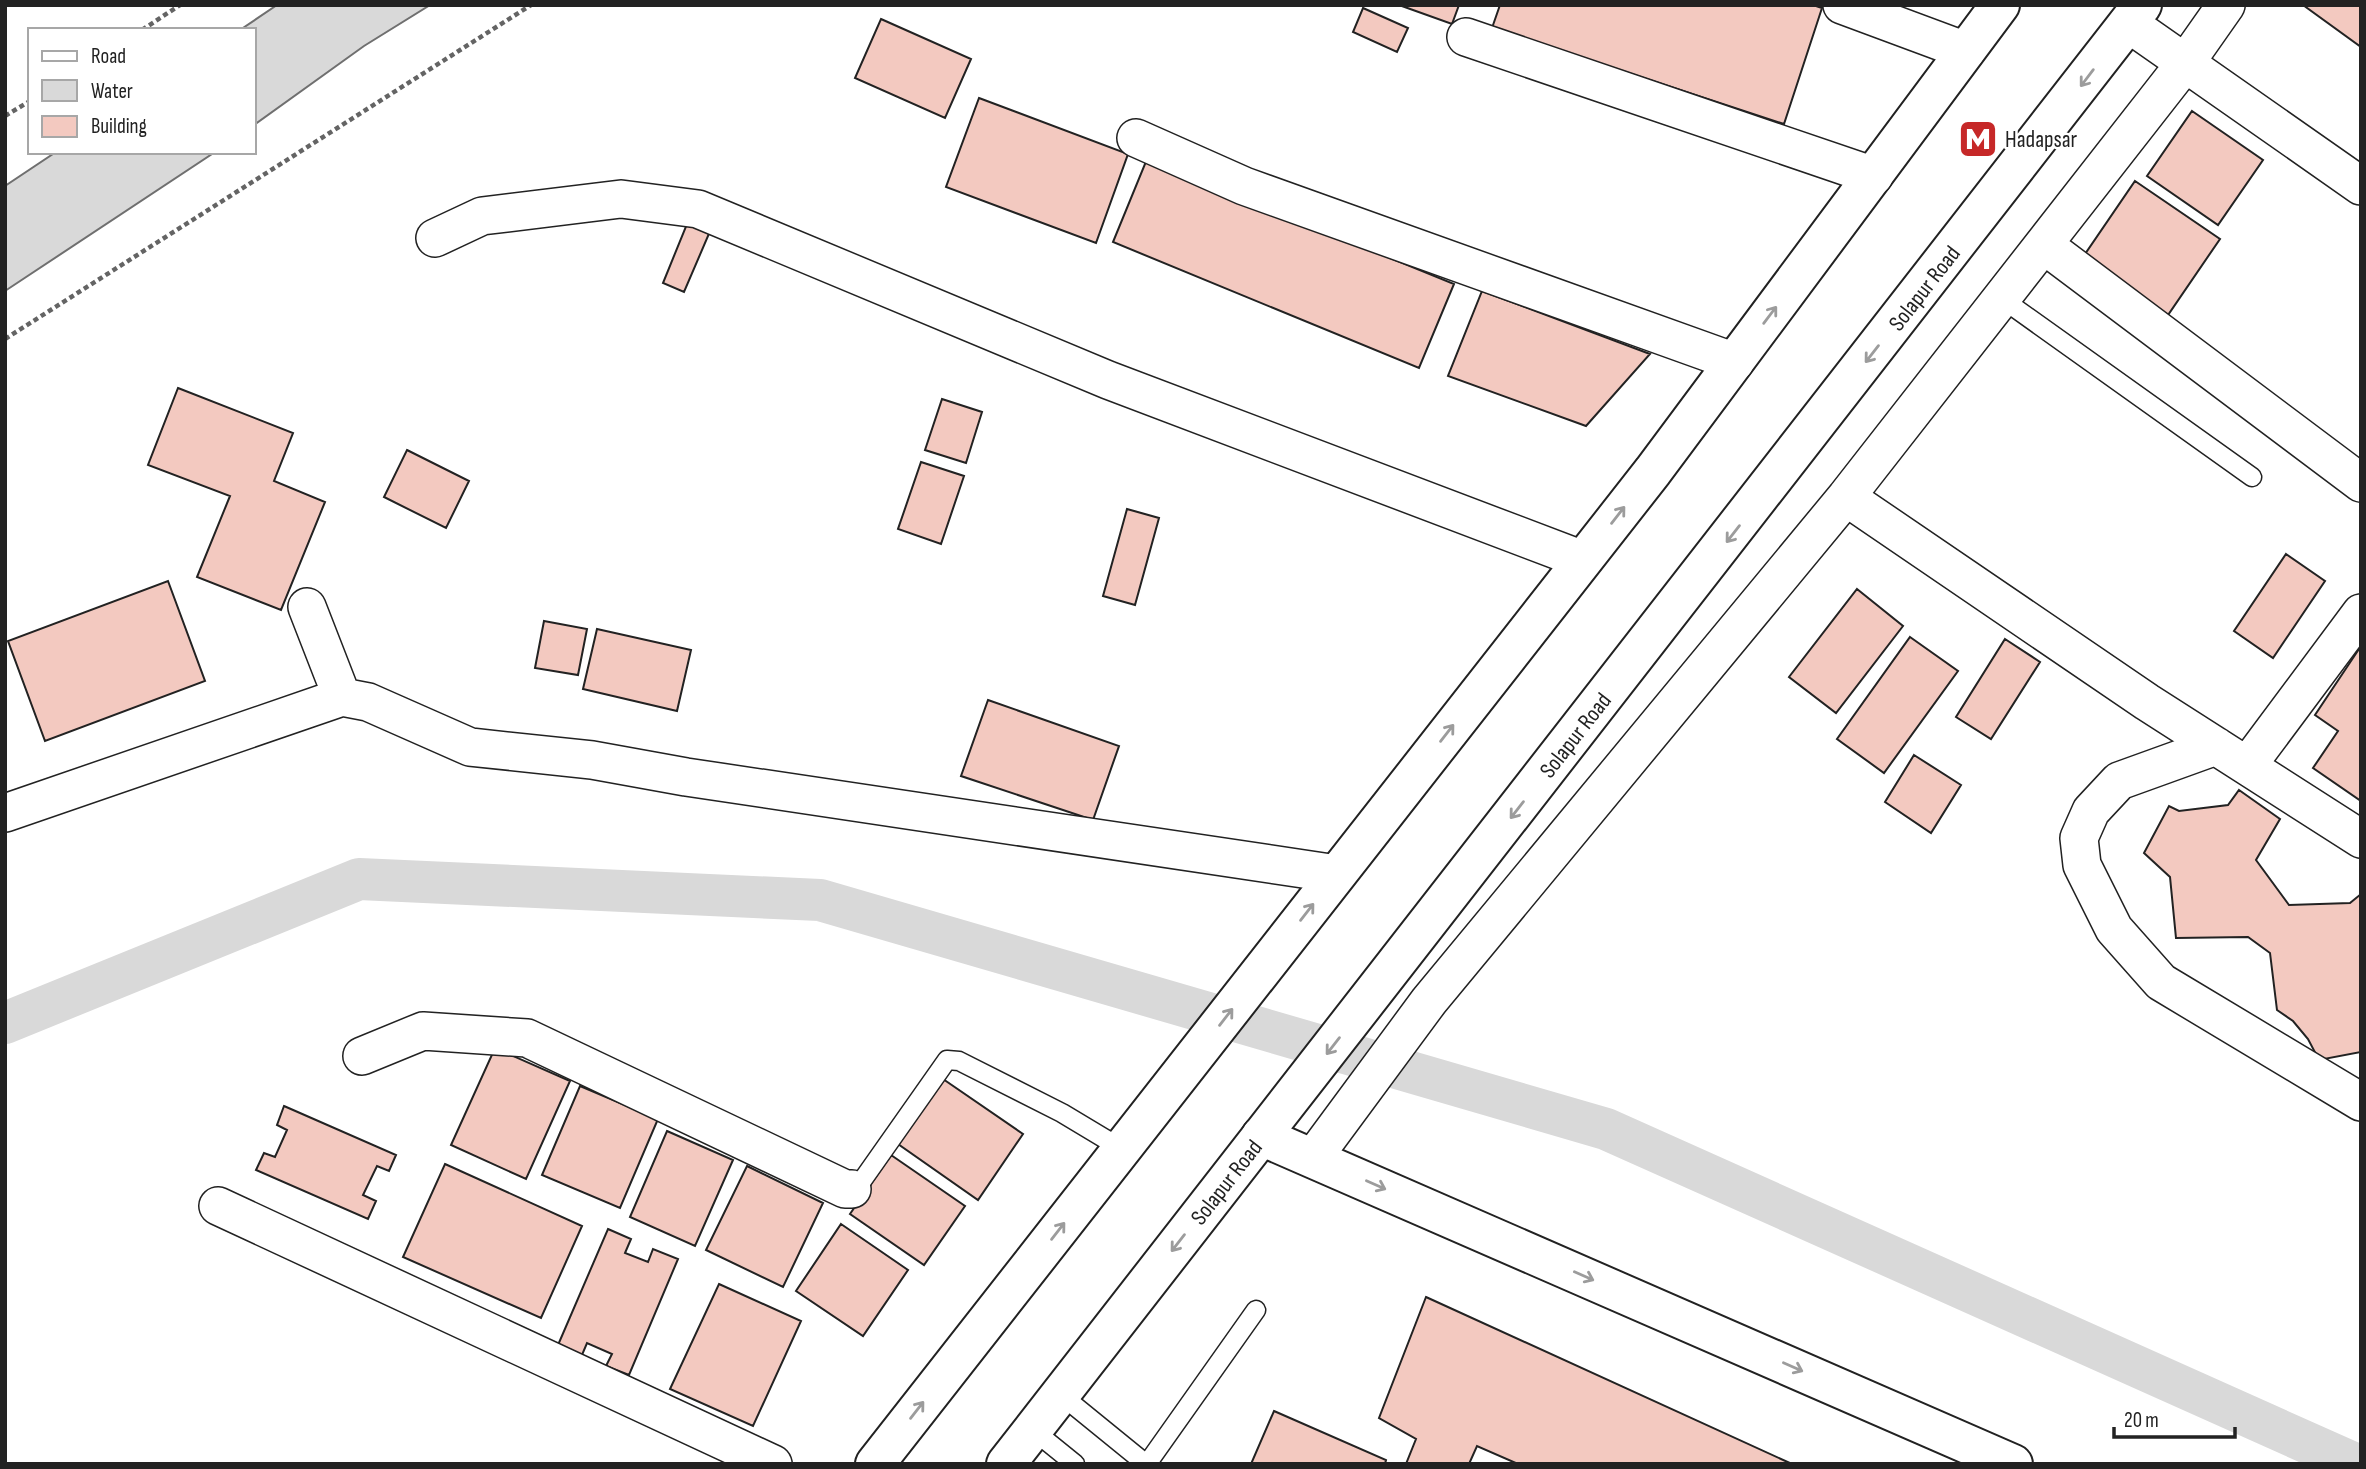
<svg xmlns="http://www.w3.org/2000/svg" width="2366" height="1469" viewBox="0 0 2366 1469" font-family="'Sofia Sans Condensed',sans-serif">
  <rect width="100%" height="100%" fill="#fff"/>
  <!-- water -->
  <path fill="#d9d9d9" stroke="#6f6f6f" stroke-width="2" d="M277,5H430L364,46L254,125V30H240Z
    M56,152H215L5,291V186Z"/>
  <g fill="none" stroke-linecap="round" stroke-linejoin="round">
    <!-- canal -->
    <path stroke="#d9d9d9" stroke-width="42" d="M5,1023L359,879L820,900L1606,1129L2355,1464"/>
  </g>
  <!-- building -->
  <path fill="#f3c9c0" stroke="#222" stroke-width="2" d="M1399,5H1459L1452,24Z
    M1500,5H1813L1822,8L1784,124L1492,28Z
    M2303,5H2361V47Z
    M1363,8L1408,28L1397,52L1353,32Z
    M881,19L971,59L945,118L855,78Z
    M979,98L1128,154L1096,243L946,187Z
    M2192,111L2263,160L2218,225L2147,176Z
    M1147,159L1454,284L1419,368L1113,242Z
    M2135,181L2220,239L2168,315L2083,257Z
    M689,219L711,229L684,292L663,283Z
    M1482,291L1650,354L1586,426L1448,376Z
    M178,388L293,433L274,481L325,502L281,610L197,577L230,496L148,465Z
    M942,399L982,412L966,463L925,450Z
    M407,450L469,481L446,528L384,497Z
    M921,462L964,476L941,544L898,529Z
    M1127,509L1159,518L1135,605L1103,596Z
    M2286,554L2325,581L2273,658L2234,631Z
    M168,581L205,681L45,741L8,641Z
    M1857,589L1903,626L1836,713L1789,677Z
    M544,621L587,629L578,675L535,668Z
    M597,629L691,650L677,711L583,689Z
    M1910,637L1958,671L1884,773L1837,739Z
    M2005,639L2040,662L1991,739L1956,717Z
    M2361,646V801L2313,768L2338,731L2315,715Z
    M988,700L1119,746L1093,820L961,776Z
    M1914,755L1961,785L1931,833L1885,802Z
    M2239,790L2280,819L2256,860L2289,905L2350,903L2361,894V1052L2319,1060L2308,1039L2293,1021L2277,1010L2270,953L2248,937L2176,938L2170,877L2144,853L2169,806L2179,811L2228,805Z
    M495,1048L570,1081L526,1179L451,1145Z
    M943,1079L1023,1134L978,1200L898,1144Z
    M580,1086L658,1119L620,1208L542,1175Z
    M284,1106L396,1155L389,1171L377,1166L363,1195L376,1201L368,1219L256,1170L264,1153L275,1157L287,1130L277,1125Z
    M667,1131L733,1160L695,1246L630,1217Z
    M891,1155L965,1206L924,1265L850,1214Z
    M445,1164L582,1226L541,1318L403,1257Z
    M747,1166L823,1203L783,1287L706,1250Z
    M841,1224L908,1270L863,1336L796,1291Z
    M608,1229L631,1239L625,1253L648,1262L653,1249L678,1259L629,1375L606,1366L612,1354L587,1343L582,1355L558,1345Z
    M719,1284L801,1321L753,1426L670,1389Z
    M1426,1297L1792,1464H1518L1477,1446L1469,1464H1406L1416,1439L1379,1418Z
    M1274,1411L1386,1460L1385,1464H1251Z"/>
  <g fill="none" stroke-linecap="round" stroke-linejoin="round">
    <!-- lane casing -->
    <g stroke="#222" stroke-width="21">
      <path id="lane" d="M2001,298L2252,477
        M852,1189L859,1185L947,1060L959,1061L1062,1113L1122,1149
        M1060,1394L1146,1464
        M1033,1430L1075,1464
        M1147,1464L1256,1310"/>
    </g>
    <!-- street casing -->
    <g stroke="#222" stroke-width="40">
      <path id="street" d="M1842,5L1966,51
        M2128,23L2361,186
        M1466,37L1874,176
        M1136,138L1244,186L1735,362
        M435,238L482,216L621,199L698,209L1108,380L1583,560
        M2044,245L2361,483
        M1846,497L2147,702L2361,839
        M307,607L342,697
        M2216,746L2119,781L2091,811L2079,838L2082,865L2114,929L2161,982L2361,1102
        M2247,766L2361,613
        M5,813L342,697L368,702L470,747L592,760L686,777L1337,874
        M362,1056L423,1031L527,1038L845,1189H852
        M1313,1158L1429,1001L1846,497L2186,62L2226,5
        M218,1206L773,1464"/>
    </g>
    <!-- secondary casing -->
    <g stroke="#222" stroke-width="42">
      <path id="secondary" d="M1261,1136L2013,1464"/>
    </g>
    <!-- highway casing -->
    <g stroke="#222" stroke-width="42">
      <path id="highway" d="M875,1464L1653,471L2000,5
        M1006,1464L2142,5"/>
    </g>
    <!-- path -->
    <path stroke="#646464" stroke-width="4.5" stroke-dasharray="5 3.5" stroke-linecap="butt" d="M142,30L180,5
      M5,116L30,101
      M5,339L531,5"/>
    <!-- lane -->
    <use href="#lane" stroke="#fff" stroke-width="18"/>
    <!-- street -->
    <use href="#street" stroke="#fff" stroke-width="37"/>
    <!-- secondary -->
    <use href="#secondary" stroke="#fff" stroke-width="38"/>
    <!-- highway -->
    <use href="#highway" stroke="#fff" stroke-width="38"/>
  </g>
  <!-- one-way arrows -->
  <defs><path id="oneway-shaft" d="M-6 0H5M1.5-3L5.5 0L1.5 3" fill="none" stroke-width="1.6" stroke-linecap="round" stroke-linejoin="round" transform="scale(1.75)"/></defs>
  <g stroke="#9c9c9c">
    <use href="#oneway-shaft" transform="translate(2087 78) rotate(127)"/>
    <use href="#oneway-shaft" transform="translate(1770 315) rotate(-53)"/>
    <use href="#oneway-shaft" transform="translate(1872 354) rotate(128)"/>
    <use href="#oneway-shaft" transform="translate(1618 515) rotate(-52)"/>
    <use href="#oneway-shaft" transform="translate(1733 534) rotate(128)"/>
    <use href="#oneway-shaft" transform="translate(1447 733) rotate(-52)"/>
    <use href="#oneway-shaft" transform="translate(1517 810) rotate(128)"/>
    <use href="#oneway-shaft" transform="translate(1307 912) rotate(-52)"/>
    <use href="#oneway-shaft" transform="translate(1226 1017) rotate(-52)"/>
    <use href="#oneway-shaft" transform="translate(1333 1046) rotate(128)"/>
    <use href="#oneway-shaft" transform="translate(1376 1185) rotate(24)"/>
    <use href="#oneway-shaft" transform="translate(1058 1231) rotate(-52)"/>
    <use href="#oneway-shaft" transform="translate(1178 1243) rotate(128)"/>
    <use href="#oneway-shaft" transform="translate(1584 1276) rotate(24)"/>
    <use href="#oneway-shaft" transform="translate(1793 1367) rotate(24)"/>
    <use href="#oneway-shaft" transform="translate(917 1410) rotate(-52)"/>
  </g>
  <!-- icons -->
  <defs>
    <g id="metro-square" transform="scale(2.0125)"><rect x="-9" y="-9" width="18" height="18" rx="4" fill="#c62828" stroke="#fff"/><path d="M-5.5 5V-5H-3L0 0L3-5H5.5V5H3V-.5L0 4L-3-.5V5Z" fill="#fff"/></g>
  </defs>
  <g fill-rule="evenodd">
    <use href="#metro-square" x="1978" y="139"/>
  </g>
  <g text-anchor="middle" stroke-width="5" stroke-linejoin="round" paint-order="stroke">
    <!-- poi labels -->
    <g font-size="23" fill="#222" stroke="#fff" text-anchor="start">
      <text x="2005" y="147">Hadapsar</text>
    </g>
    <!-- street labels -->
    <g font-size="23" fill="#222" stroke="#fff">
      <text transform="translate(1924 288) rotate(-52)" y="8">Solapur Road</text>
      <text transform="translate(1575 735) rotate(-52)" y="8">Solapur Road</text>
      <text transform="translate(1226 1182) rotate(-52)" y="8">Solapur Road</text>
    </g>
  </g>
  <!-- border -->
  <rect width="2366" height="1469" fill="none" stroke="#222222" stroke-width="14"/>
  <!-- legend -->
  <rect x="28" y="28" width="228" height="126" fill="#ffffff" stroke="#a7a7a7" stroke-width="2"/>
  <rect x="42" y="51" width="35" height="10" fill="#ffffff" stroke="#a7a7a7" stroke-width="2"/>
  <text x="91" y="63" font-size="21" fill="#222222">Road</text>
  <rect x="42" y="80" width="35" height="21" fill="#d9d9d9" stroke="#a7a7a7" stroke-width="2"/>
  <text x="91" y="98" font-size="21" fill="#222222">Water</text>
  <rect x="42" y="116" width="35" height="21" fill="#f3c9c0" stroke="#a7a7a7" stroke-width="2"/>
  <text x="91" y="133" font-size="21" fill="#222222">Building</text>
  <!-- scale -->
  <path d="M2114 1427v10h121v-10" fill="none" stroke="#222222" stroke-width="3.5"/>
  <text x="2124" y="1427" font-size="21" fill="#222222" stroke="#ffffff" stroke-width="5" paint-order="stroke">20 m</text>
</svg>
